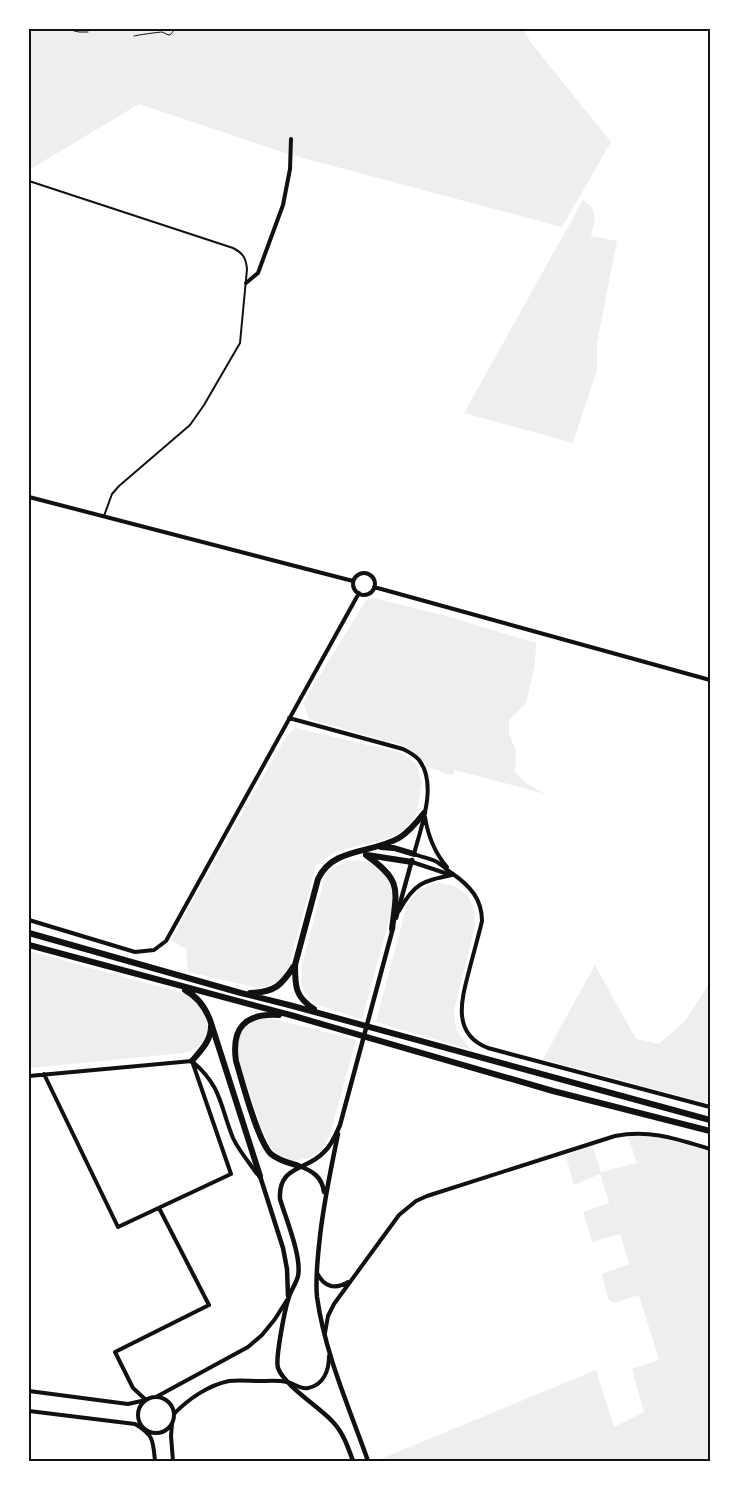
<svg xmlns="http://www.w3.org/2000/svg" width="739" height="1490" viewBox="0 0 739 1490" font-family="Helvetica,sans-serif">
  <rect width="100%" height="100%" fill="#fff"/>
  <!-- green -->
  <path fill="#eee" d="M29,29H523L532,44L611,142L562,227L288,154L139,104L29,170Z
    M583,200C599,210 595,220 591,236L617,241L597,343V370L573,443L464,413Z
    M373,598L439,614L536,643L535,664L526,703L509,720V734L516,751L515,772L527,784L546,794L455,770L453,775L447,774L429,767L406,746L309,719L303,703L366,600Z
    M295,728L402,753L417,765L422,784L416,814L403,831L377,842L336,851L316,866L289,965C281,982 273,988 254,987L188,972L186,949L171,940L285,738Z
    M358,860C374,863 391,875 394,893C394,898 393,904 392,909L362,1019L317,1005L310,999L304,991L301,983L302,965L325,877C333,865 344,861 358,860Z
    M436,883C466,884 478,902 474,930L454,1010L456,1030L471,1050L376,1022L407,905C414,893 422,887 436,883Z
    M29,951L186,994C202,1004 218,1031 198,1046C194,1050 189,1051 184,1053L29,1068Z
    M595,965L636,1039L659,1044L686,1020L710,982V1104L543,1059Z
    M265,1018L274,1019L356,1040L330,1135L322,1150L309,1158L293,1161L278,1155L271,1148L260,1125L238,1058C235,1037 242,1022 265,1018Z
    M650,1135L710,1151V1461H378V1460L596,1370L614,1427L644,1412L632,1369L659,1360L639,1295L613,1303L608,1298L602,1274L629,1264L620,1234L592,1242L583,1212L609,1203L600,1174L574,1185L566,1157L573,1152L592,1145L601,1172L637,1163L628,1137Z"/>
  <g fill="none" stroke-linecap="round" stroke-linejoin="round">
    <!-- path -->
    <path stroke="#111" stroke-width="1" d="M66,29L79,32H88
      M134,36C137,35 160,32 162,32C165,33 167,35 170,35L175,29"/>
    <!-- service -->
    <path stroke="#111" stroke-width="2" d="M29,181L233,248C243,253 246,258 247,269L240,343L204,405L190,425L119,486L112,494L104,516"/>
    <!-- minor -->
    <path stroke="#111" stroke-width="4" d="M246,283L258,273L283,205L290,169L291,139
      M29,497L353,581
      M353 584a11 11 0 1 1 22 0a11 11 0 1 1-22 0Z
      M374,587L710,680
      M289,718L403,749C409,752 415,755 419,760C438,784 421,827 414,854C421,857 430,858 437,862C442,865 447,870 453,874C470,886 482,899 482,921C478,938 473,955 469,971C461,1001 452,1034 488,1048L710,1107
      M425,817C428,836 434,852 447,867
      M412,862L451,875
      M399,911C414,883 423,881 452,875
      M29,920L135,952L154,950L166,941L359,593
      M193,1062C222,1087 220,1106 233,1138C239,1151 249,1162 257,1174
      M44,1074L118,1227L231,1174L192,1061
      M29,1076L192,1061
      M317,1273C324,1287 335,1290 348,1282
      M325,1333L328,1316L334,1304L399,1215L416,1201L427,1196L615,1136C650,1129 677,1139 710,1149
      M29,1391L128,1404L146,1400
      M138 1415a18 18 0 1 1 36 0a18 18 0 1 1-36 0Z
      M156,1397L248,1347L262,1335L275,1319L287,1300
      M146,1400L133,1388L115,1352L209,1305L159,1208
      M29,1411L135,1424C154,1435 153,1441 155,1461
      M174,1414C188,1399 209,1385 229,1381C239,1380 250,1381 260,1381C268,1381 278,1380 287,1382C294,1383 300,1390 308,1388C324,1385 329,1370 329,1356
      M172,1424L171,1436L173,1461"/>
    <!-- tertiary -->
    <path stroke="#111" stroke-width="4.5" d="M396,918L412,860
      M338,1134C331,1168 324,1201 320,1236C318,1256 315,1277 317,1297C325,1354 349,1407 368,1461
      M299,1166C313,1171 322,1177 324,1192
      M260,1176L283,1248L287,1269L288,1296
      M353,1461C348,1447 343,1432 332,1421C319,1407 284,1385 278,1368C275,1359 285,1308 289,1297C291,1290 296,1284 298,1276C302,1257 286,1219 280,1199C278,1165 307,1171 324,1152C332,1145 336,1134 340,1125L393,928"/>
    <!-- trunk -->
    <path stroke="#111" stroke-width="6" d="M381,847L394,848L414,854
      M366,855C402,881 397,888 392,929
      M367,855L412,862
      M29,933L241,993L289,1005L710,1120
      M29,945L294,1016L553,1091L710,1131
      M185,990C198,997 205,1007 210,1020L260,1176
      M250,993C275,992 281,986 294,966
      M314,1009C295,997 295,986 295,965L318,879C333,847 371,854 399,838C409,832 417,822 424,813
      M279,1015C246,1013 231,1027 236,1061C242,1081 258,1142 271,1154C279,1161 290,1163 299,1166
      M192,1061C201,1050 211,1041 211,1026"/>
  </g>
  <!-- border -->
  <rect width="739" height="1490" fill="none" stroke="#ffffff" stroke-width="60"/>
  <rect x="30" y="30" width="679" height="1430" fill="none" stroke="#111" stroke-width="2"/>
</svg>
